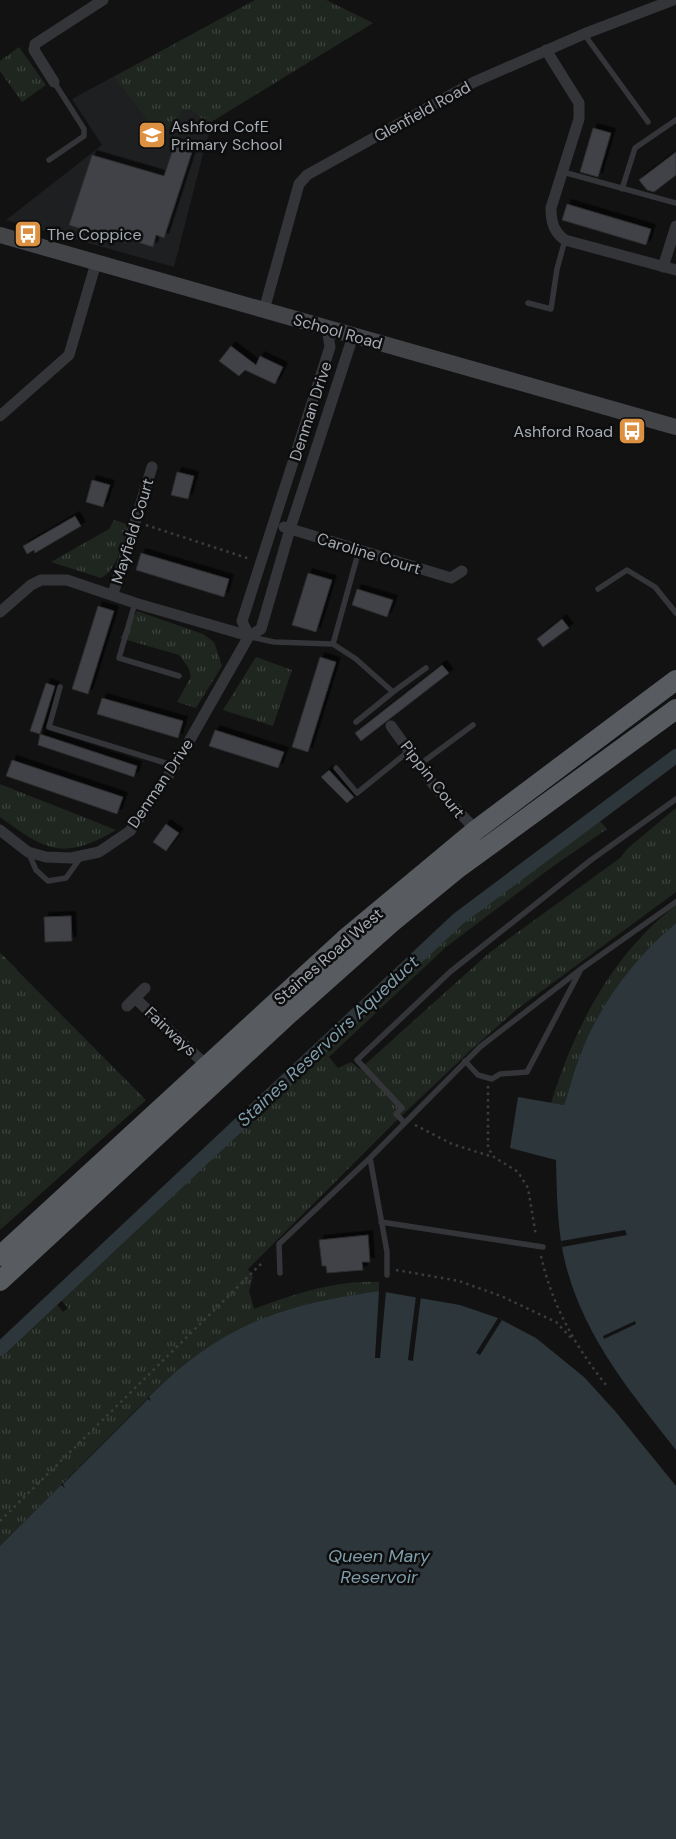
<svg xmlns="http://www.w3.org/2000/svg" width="676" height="1839" viewBox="0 0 676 1839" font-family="'DM Sans',sans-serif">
  <defs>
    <pattern id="grass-tufts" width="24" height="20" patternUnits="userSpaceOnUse" patternTransform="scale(1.25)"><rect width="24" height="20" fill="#1f261f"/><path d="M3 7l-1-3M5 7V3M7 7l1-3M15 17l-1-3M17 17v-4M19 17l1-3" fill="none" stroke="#3d433d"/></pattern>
    <pattern id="forest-firs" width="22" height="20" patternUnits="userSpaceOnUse" patternTransform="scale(1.25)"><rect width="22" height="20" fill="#1f261f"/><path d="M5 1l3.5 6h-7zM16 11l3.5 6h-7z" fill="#3d433d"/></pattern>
    <filter id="shadow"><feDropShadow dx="4.5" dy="-4.5" stdDeviation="0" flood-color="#0009"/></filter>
  </defs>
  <rect width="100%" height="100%" fill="#121213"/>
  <!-- built -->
  <path fill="#1e1f20" d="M255,0H326L373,23L208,123L212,127L206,143L174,267L6,220L102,145L72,99Z"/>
  <!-- grass -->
  <path fill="url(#grass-tufts)" d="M255,0H326L373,23L208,124L192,110H182L173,132L151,124L114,77Z
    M19,47L46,85L22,102L0,71V61Z
    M114,520L127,524V528C121,545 118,569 101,578L51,562L109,529Z
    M137,611L203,634L214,642L222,666L196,708L177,702L191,677L188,667L179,655L120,638Z
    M256,657L292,670L273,726L223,710Z
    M0,784L116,830C64,861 46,851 0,817Z
    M676,808V892L516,1010L471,1050L394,1123L248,1269L253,1277L249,1291L254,1309C294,1294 336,1280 379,1282V1291C283,1305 231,1322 158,1388L0,1546V1354L55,1302L63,1312L68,1308L59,1298L459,925L599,820L607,829L552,867L446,947L329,1057L338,1068L351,1062L360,1069L489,953L620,858L628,848Z
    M676,905V923L663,934L581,1052L564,1105L551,1103C575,1026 612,955 676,905Z
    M0,953L146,1100L0,1230Z"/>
  <!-- forest -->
  <path fill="url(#forest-firs)" d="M0,953L17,969L0,971Z"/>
  <!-- water -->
  <path fill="#2d363b" d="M676,923V1450C631,1393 585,1338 566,1266C557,1231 557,1196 556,1160L510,1148L518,1097L564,1105C570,1088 574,1070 581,1053C600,1004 635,957 676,923Z
    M379,1291L460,1305L498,1318L536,1338L584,1377L615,1411L676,1486V1839H0V1546L61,1485L65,1488L63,1484L148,1399L151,1401L149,1397C221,1325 280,1305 379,1291Z"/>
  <!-- pier -->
  <path fill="#121213" d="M625,1230L627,1235L562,1247L561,1241Z
    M379,1291H386L380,1358H375Z
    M416,1296H421L413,1361L408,1360Z
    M498,1318L502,1320L480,1355L476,1353Z
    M635,1321L636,1324L604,1339L603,1336Z"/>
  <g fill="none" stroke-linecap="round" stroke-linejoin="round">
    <!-- canal -->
    <path stroke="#2d363b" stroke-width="14" d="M0,1349L458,919L676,756"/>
  </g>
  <!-- building -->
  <path fill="#414346" stroke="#2c2d2f" filter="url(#shadow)" d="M593,128L611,133L598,177L580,172Z
    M175,143L193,149L164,238L156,235L153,247L127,239L126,243L69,225L92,155L164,176Z
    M676,152V175L654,192L647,190L639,180Z
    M567,204L651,229L646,245L562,220Z
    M231,346L256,365L260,356L283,367L275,384L245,370L239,376L219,361Z
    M177,472L194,476L188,499L171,495Z
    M92,480L110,485L103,507L86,502Z
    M75,516L81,526L35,553L34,550L27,554L23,546Z
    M141,553L229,579L224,597L136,570Z
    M308,573L332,580L316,632L292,625Z
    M357,589L393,600L387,617L352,605Z
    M98,606L114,611L88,694L72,689Z
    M562,619L569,628L543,647L537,639Z
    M320,657L336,662L308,752L292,747Z
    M442,665L449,673L361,741L355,733Z
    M46,683L55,686L40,734L30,731Z
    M102,698L183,721L178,738L97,714Z
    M215,730L284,752L278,768L209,746Z
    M40,734L137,766L134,777L38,745Z
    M12,760L123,797L117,814L6,776Z
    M329,770L354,797L347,803L321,777Z
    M166,824L179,833L166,851L153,842Z
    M71,916L72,941L45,942L44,917Z
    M368,1235L370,1262H362L363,1270L327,1273L326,1266H322L319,1240Z"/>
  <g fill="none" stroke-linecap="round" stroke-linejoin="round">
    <!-- path -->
    <path stroke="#3a3c3f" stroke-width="2.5" stroke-dasharray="2.5 4" stroke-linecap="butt" d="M146,525L250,559
      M488,1086V1148L494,1157L518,1172L528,1188L536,1236
      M415,1125L452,1144L493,1157
      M541,1256C552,1305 575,1346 606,1385
      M396,1270L459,1281L501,1296L556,1322L573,1340
      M0,1521L264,1261"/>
    <!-- service -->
    <path stroke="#343538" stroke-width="5.5" d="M584,34L648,122
      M49,160L84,136V129L54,82
      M563,172L676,203
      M622,189L635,148L676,120
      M528,303L551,309L557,269L565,240
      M598,589L627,570L655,587L676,613
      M135,603L119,658L179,676
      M251,637L274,642L333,644L356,659L393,692L356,722
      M333,644L359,550
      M60,687L49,727L175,766
      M393,692L426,668
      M419,765L473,725
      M336,768L357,793L409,751
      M29,854L36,870L48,881L66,878L81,857
      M465,1061L478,1075L492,1079L500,1074L527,1072L580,971
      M404,1122L396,1114L402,1108L357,1060L450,972L591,860L676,799
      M370,1158L387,1252V1275
      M381,1222L543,1247
      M280,1273L279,1244L370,1158L480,1047L581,969L676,902"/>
    <!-- minor -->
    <path stroke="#343538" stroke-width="11" d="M546,50L579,103V119L551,208C551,223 554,232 565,240L676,270
      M54,82L34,50L35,44L103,0
      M663,267L676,226
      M264,310L299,184L307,175L474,82L584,34L673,0
      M0,416L69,355L96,263
      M284,527L451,578L462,571
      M113,594L152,467
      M0,612L31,585L41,580H67L135,603L249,636
      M249,636L242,621L330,347L327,328
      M391,726L436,788L476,830
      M0,830L28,852L46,857L71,858L99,852L130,831L175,766L249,636L261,629L290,529L353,336
      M135,998L207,1066
      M127,1006L145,988"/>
    <!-- secondary -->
    <path stroke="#424448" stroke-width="16" d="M0,235L676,427"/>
    <!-- trunk -->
    <path stroke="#585b60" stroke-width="20" d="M0,1256L345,939L476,830L676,680
      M0,1281L289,1014L391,923L457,869L676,709"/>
  </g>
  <!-- icons -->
  <defs>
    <g id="school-square" transform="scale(1.4375)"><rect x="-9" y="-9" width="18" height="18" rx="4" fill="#dc9041" stroke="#0d0d0e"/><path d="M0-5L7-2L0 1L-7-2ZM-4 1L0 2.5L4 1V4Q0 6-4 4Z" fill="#fff"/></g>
    <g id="bus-square" transform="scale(1.4375)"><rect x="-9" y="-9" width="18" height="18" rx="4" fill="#dc9041" stroke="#0d0d0e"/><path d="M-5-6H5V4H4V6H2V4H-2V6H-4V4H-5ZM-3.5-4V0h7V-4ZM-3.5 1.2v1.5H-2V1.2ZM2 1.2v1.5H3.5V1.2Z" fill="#fff"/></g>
  </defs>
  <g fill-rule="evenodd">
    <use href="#school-square" x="152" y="135"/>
    <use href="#bus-square" x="28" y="234"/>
    <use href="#bus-square" x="632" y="431"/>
  </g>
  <g text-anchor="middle" stroke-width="5" stroke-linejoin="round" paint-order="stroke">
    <!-- street labels -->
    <g font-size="16" fill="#a5abb2" stroke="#0d0d0e">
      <text transform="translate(422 111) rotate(-29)" y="6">Glenfield Road</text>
      <text transform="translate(338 331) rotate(16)" y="6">School Road</text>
      <text transform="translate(310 411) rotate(-72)" y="6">Denman Drive</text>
      <text transform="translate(132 531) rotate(-73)" y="6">Mayfield Court</text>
      <text transform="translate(369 553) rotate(17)" y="6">Caroline Court</text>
      <text transform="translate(433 779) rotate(52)" y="6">Pippin Court</text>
      <text transform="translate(160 783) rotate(-56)" y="6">Denman Drive</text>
      <text transform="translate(328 956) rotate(-41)" y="6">Staines Road West</text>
      <text transform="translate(171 1031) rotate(43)" y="6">Fairways</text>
    </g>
    <!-- poi labels -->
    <g font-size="16" fill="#a5abb2" stroke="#0d0d0e" text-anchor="start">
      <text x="171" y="132">Ashford CofE<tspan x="171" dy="18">Primary School</tspan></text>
      <text x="47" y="240">The Coppice</text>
      <text x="613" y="437" text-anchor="end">Ashford Road</text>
    </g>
    <!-- water labels -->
    <g font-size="18" font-style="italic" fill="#7f9daa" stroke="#0d0d0e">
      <text transform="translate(328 1041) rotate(-43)" y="6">Staines Reservoirs Aqueduct</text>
      <text x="379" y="1562">Queen Mary<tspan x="379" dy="21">Reservoir</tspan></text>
    </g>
  </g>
</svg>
